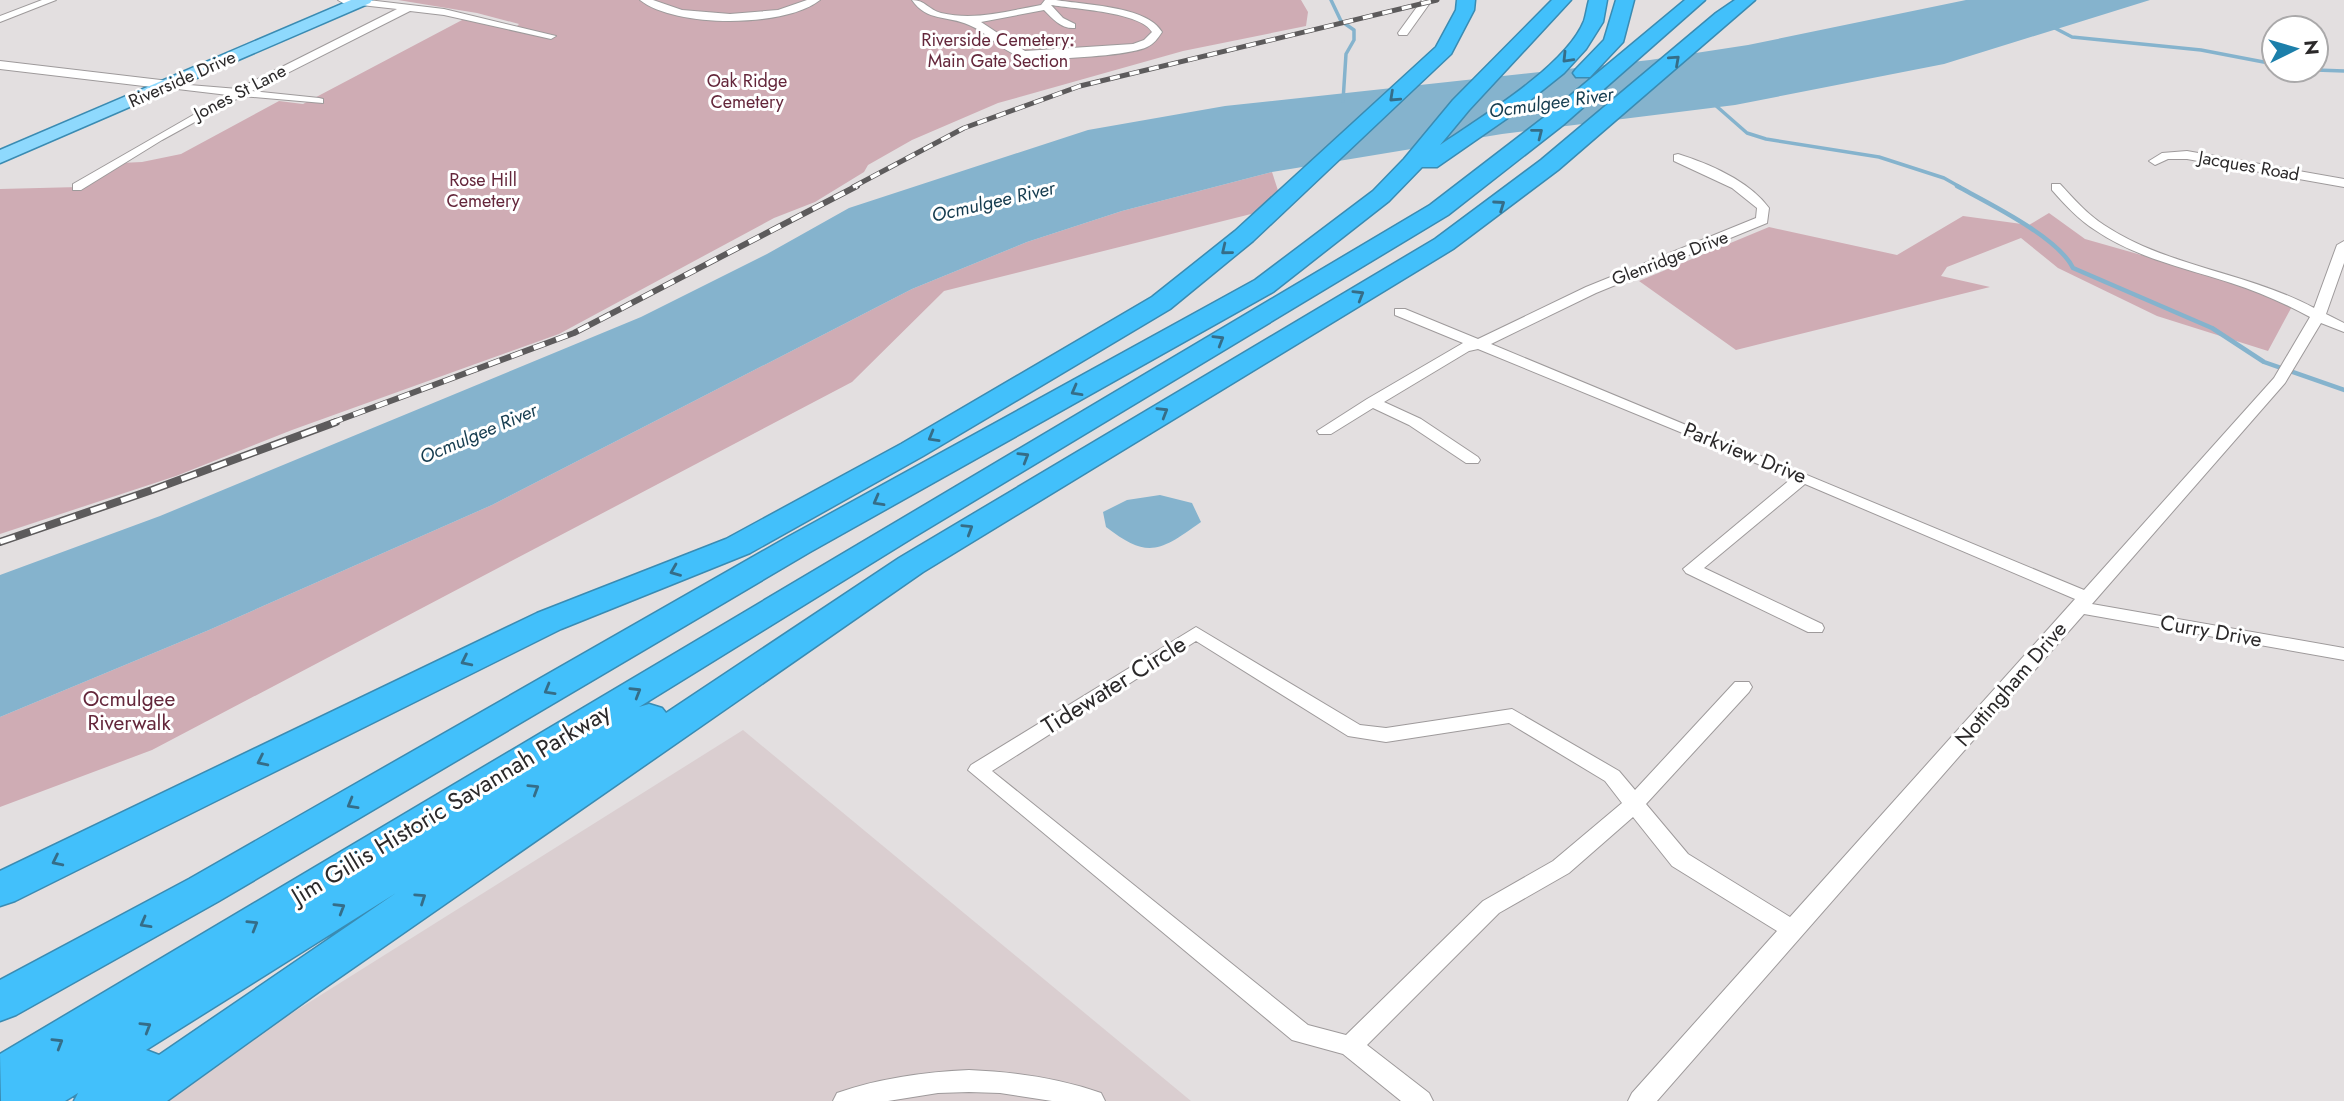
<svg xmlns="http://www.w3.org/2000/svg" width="2344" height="1101" viewBox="0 0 2344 1101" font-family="Jost,sans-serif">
  <rect width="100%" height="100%" fill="#e3dfe0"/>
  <!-- built -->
  <path fill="#daced0" d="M743,730L1191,1101H152Z"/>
  <!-- green -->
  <path fill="#cfacb4" d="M398,0H1301L1308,12L1306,26L1183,51L998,103L912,140L868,165L864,172L815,202L774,218L559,334L292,430L176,476L0,534V189L79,187L120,163L142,162L181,154L279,101L303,104L464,19L513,30L519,24L477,13Z
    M1272,172L1283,206L944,291L852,382L152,750L0,807V717L209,630L492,505L912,289L1027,242L1122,211Z
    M2049,213L2085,239L2296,299L2268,351L2157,316L2058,268L2021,238L1947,267L1941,276L1990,287L1736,350L1639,281L1769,227L1897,255L1963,216L2029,225Z"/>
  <!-- water -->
  <path fill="#85b3cd" d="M1966,0H2150L1944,64L1735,105L1502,134L1272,172L1122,211L1027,242L912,289L492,505L209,630L0,717V575L160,516L641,317L767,254L849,208L1088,130L1225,106L1650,60L1748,45Z
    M1160,495L1192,503L1201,522C1159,552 1148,559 1106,527L1103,512L1127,500Z"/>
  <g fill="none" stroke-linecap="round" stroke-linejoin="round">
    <!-- stream-far1 -->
    <path stroke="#85b3cd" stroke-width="3.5" d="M1331,0L1341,21L1354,30V40L1346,54L1343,101
      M2051,26L2072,37L2201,50L2274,64
      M2316,70L2344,71
      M1714,104L1747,133L1766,139L1879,157L1944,178L1960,187"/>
    <!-- stream -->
    <path stroke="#85b3cd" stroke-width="4.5" d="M1957,186C1988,203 2058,237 2073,268L2212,328L2264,362L2344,390"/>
    <!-- minor casing -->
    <g stroke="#9e9a9b" stroke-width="2">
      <path id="minor" d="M42,0H56L0,22V16Z
        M338,0H368L444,9L556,36L551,39L444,15L410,11L252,91L319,98L323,99V103L242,96L162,140L81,190H73V184L228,95L169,88L165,87V83L238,89L397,9L343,3Z
        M640,0H653L682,10L730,14L778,10L807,0H820C785,28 675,28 640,0Z
        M912,0C925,0 929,10 941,13C975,21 1007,11 1041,5L1045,0H1056C1085,5 1147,6 1162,32C1158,38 1154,44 1147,47C1129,56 1038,62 1019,56C1000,50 987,32 969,25C947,15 927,22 912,0ZM1051,5C1074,9 1141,12 1152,32L1144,40L1133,44L1025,51L981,22L1044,10C1053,19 1061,29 1075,28V24L1063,18Z
        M1422,0H1432L1407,35H1399L1398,33Z
        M2187,151L2344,179V187L2187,159H2168L2155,165L2149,161L2162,153Z
        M1678,154C1710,164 1749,181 1769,208L1767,223L1596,293L1491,344L2084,590L2274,378L2310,317C2284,303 2259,292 2231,283C2185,268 2136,258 2095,230C2078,219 2065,205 2052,190V184H2060C2074,199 2087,214 2104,225C2167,267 2247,272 2314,308L2337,245L2344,241V263L2326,314L2344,323V332L2321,323L2285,383L2092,604L2344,648V660L2084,614L1657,1101H1628L1632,1093L1777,931L1672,866L1633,817L1569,873L1499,913L1367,1045L1429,1093L1433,1101H1401L1343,1054L1292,1040L968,770L971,765L1196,627L1360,725L1386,728L1512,709L1619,771L1635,790L1735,682H1749L1752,687L1749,692L1646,804L1688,854L1790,917L2075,599L1805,484L1704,568L1822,624L1824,628L1822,632H1808L1686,573L1683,569L1792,478L1478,349L1469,351L1384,402L1421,419L1478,457L1480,460L1478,463H1466L1409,425L1373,408L1331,434H1319L1317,431L1367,399L1463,343L1395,315V309H1405L1478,339L1586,287L1756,218L1757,208L1732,188L1674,161V155ZM1196,641L1348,736L1386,742L1509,723L1605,781L1622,803L1553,861L1483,901L1346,1035L1308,1025L992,771Z
        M969,1070C1015,1072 1058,1078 1101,1093L1105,1101H1052L1000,1093L969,1092L938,1093L888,1101H833L837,1093C880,1078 924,1072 969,1070Z"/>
    </g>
    <!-- tertiary casing -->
    <g stroke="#9e9a9b" stroke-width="2">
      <path id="tertiary" d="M0,61L169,81L176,85L169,89L0,69Z"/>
    </g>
    <!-- primary casing -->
    <g stroke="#3a8bb2" stroke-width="3">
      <path id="primary" d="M351,0H372L370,3L0,163V150Z"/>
    </g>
    <!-- motorway casing -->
    <g stroke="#3a8bb2" stroke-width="3">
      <path id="motorway" d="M1457,0H1475L1474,10L1451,54L1253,241L1170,309L923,456L750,553L561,629L15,901L0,906V871L537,613L726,539L901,444L1152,297L1235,231L1436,47L1456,10Z
        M1552,0H1571L1469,110L1440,145C1480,118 1566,66 1584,21C1586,15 1587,7 1589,0H1607L1603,22L1586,49L1564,73L1509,117L1437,167H1422L1389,201L1273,292L810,552L219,901L16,1015L0,1021V980L189,879L786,538L1255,280L1373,191L1404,159L1453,100Z
        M1616,0H1634L1623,42L1590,77H1576L1573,73L1576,69L1604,40Z
        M1685,0H1705L1563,125L1448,215L914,537L639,707L649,704L662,708L666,713L899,558L1435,239L1541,160L1716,13L1735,0H1755L1558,170L1453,249L923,572L320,991L167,1101H74L78,1093L65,1101H1L0,1054L1430,205L1547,115ZM396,893L159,1055L146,1050Z"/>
    </g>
    <!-- minor -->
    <use href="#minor" fill="#fff" fill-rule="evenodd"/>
    <!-- tertiary -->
    <use href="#tertiary" fill="#fff" fill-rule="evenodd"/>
    <!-- primary -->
    <use href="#primary" fill="#8ed9fd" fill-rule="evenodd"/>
    <!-- motorway -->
    <use href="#motorway" fill="#42c0fb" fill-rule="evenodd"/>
    <!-- rail-far2 casing -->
    <g stroke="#5d5b5c" stroke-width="5">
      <path id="rail-far2" d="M853,187L964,128L1080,86L1437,0"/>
    </g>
    <!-- rail-far1 casing -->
    <g stroke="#5d5b5c" stroke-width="6">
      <path id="rail-far1" d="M331,423L574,333L857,186"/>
    </g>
    <!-- rail casing -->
    <g stroke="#5d5b5c" stroke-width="8">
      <path id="rail" d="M0,542L152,490L336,422"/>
    </g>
    <!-- rail-far2 -->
    <use href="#rail-far2" stroke="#fff" stroke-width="3.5" stroke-dasharray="10" stroke-linecap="butt"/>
    <!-- rail-far1 -->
    <use href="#rail-far1" stroke="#fff" stroke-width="4.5" stroke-dasharray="12" stroke-linecap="butt"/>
    <!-- rail -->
    <use href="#rail" stroke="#fff" stroke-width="5" stroke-dasharray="16" stroke-linecap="butt"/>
  </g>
  <!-- one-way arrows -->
  <defs><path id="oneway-chevron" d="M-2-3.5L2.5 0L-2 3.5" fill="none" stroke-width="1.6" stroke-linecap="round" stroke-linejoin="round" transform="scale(1.75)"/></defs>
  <g stroke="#356d88">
    <use href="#oneway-chevron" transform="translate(1567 58) rotate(134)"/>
    <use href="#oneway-chevron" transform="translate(1675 60) rotate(-42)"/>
    <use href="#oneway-chevron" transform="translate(1394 97) rotate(137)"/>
    <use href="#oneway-chevron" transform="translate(1538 133) rotate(-38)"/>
    <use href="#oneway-chevron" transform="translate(1500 205) rotate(-35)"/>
    <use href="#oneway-chevron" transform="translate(1226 250) rotate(141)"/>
    <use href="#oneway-chevron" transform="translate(1359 295) rotate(-31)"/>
    <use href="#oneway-chevron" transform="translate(1219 340) rotate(-31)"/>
    <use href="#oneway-chevron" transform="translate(1076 391) rotate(151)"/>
    <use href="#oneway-chevron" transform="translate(1163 412) rotate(-31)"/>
    <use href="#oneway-chevron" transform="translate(933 437) rotate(150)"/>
    <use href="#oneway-chevron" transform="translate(1024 457) rotate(-31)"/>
    <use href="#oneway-chevron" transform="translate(878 501) rotate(151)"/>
    <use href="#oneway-chevron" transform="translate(968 529) rotate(-32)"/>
    <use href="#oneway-chevron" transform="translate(675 571) rotate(158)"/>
    <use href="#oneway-chevron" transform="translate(466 661) rotate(154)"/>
    <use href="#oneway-chevron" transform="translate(549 690) rotate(150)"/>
    <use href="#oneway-chevron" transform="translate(636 692) rotate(-31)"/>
    <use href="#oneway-chevron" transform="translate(262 761) rotate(154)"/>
    <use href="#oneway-chevron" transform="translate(534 789) rotate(-32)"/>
    <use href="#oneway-chevron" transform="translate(352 804) rotate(150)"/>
    <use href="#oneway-chevron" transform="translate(57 861) rotate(154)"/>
    <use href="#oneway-chevron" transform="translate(421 898) rotate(-34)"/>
    <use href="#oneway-chevron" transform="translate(340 908) rotate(-31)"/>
    <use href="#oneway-chevron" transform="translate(145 923) rotate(151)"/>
    <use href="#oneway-chevron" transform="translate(253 925) rotate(-31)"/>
    <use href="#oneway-chevron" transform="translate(146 1027) rotate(-31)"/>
    <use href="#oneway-chevron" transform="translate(58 1043) rotate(-31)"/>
  </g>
  <g text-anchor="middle" stroke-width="6" stroke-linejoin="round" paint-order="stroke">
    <!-- far-park labels -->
    <g font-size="18" fill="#64273b" stroke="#fff">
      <text x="998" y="46">Riverside Cemetery:<tspan x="998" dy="21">Main Gate Section</tspan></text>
      <text x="747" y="87">Oak Ridge<tspan x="747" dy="21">Cemetery</tspan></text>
      <text x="483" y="186">Rose Hill<tspan x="483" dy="21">Cemetery</tspan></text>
    </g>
    <!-- far-street labels -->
    <g font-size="18" fill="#2b292a" stroke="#fff">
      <text transform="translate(182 79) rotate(-24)" y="6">Riverside Drive</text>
      <text transform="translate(240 92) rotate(-27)" y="6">Jones St Lane</text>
      <text transform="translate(2249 166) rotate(10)" y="6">Jacques Road</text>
      <text transform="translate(1670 258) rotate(-21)" y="6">Glenridge Drive</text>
    </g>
    <!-- far-water labels -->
    <g font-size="19" font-style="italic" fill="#153c4f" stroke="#fff">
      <text transform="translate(1551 102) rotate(-8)" y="7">Ocmulgee River</text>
      <text transform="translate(993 201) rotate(-13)" y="7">Ocmulgee River</text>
      <text transform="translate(478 433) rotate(-23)" y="7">Ocmulgee River</text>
    </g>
    <!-- street labels -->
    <g font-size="21" fill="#2b292a" stroke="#fff">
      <text transform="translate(1745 453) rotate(22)" y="7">Parkview Drive</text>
      <text transform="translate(2211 631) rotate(10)" y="7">Curry Drive</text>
      <text transform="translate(2011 684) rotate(-49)" y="7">Nottingham Drive</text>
    </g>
    <!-- park labels -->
    <g font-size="21" fill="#64273b" stroke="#fff">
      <text x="129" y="706">Ocmulgee<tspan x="129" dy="24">Riverwalk</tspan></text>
    </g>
    <!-- near-street labels -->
    <g font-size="24" fill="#2b292a" stroke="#fff">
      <text transform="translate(1114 685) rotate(-32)" y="8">Tidewater Circle</text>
      <text transform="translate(451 804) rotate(-31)" y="8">Jim Gillis Historic Savannah Parkway</text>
    </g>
  </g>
  <!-- north arrow -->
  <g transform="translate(2295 49) rotate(85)"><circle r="33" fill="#ffffff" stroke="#aaa9aa" stroke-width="2"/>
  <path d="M0-5L12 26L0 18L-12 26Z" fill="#1c7faa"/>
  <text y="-10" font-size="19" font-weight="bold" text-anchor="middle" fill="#2b292a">N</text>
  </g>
</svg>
